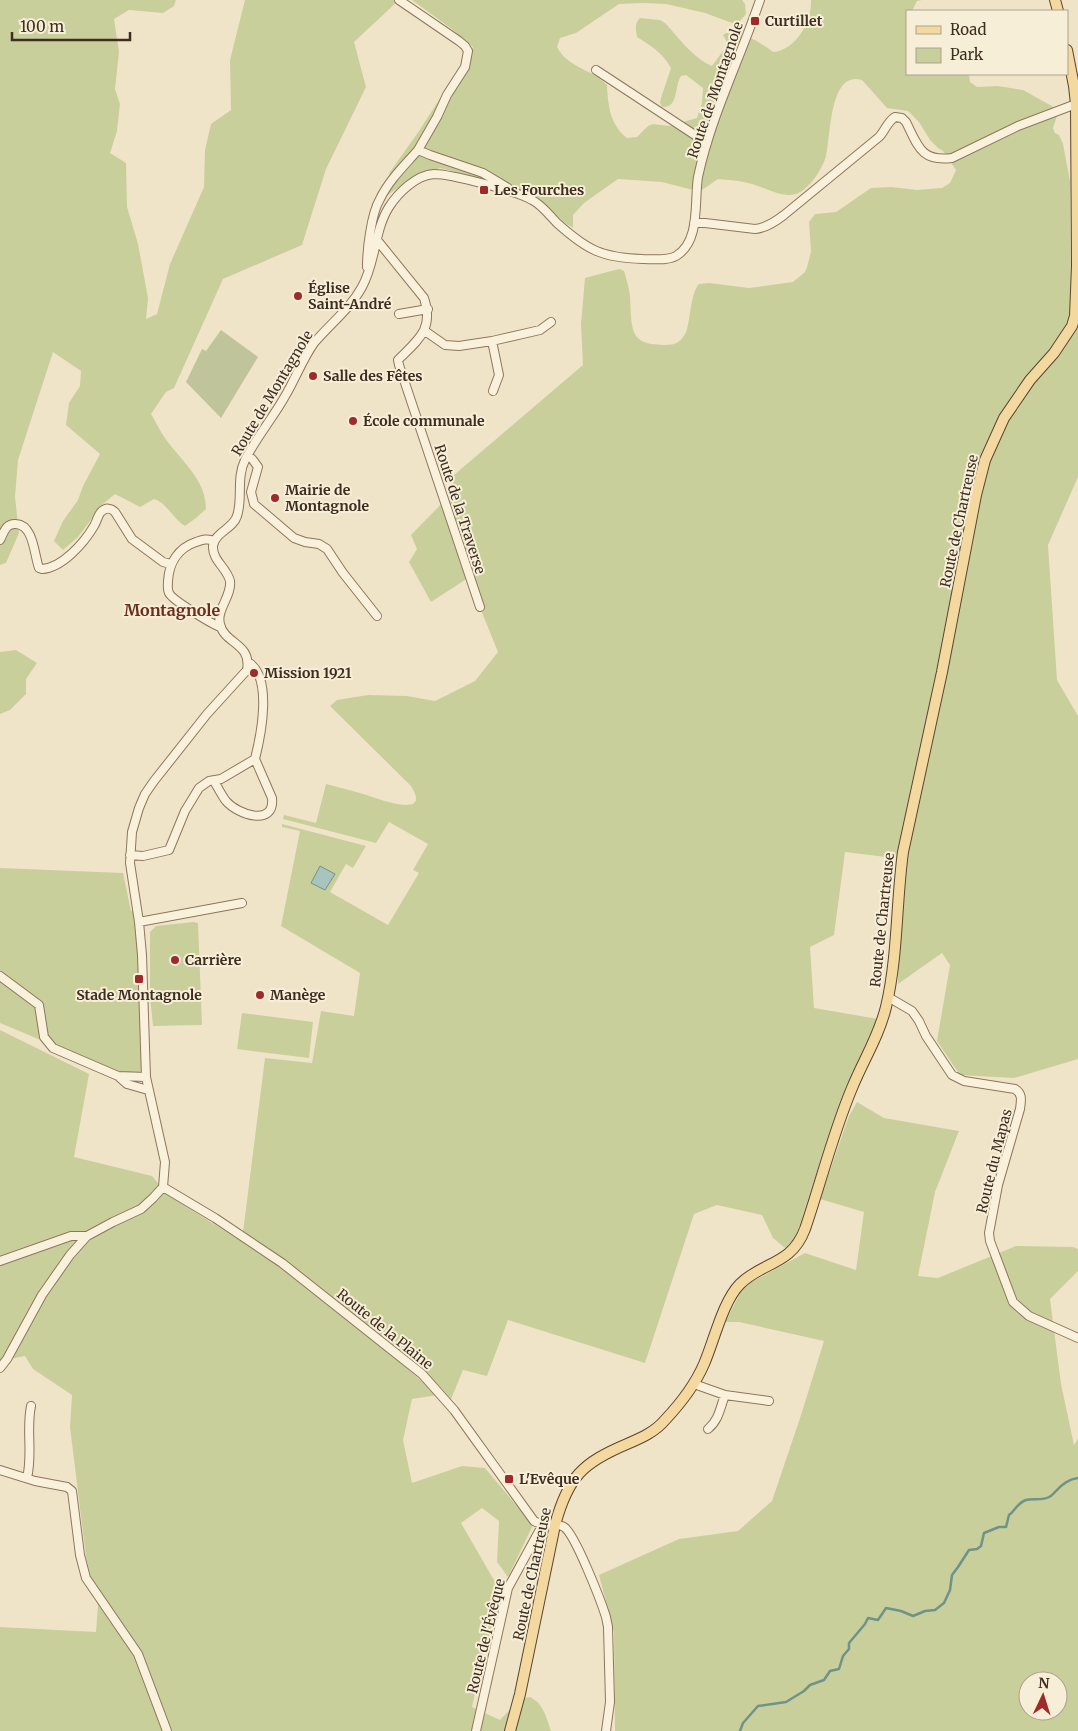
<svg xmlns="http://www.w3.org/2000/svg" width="1078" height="1731" viewBox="0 0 1078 1731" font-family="Merriweather,serif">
  <rect width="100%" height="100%" fill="#f0e4c8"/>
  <!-- green -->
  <path fill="#c9cf9b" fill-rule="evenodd" d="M0,0H176L174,6L163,13L129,10L114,19L119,52L115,89L120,104L117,131L110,153L126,163L127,207L138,244L148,298L146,319L157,314L170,264L204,187L205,150L211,124L231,110L230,60L245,0H399L354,42L366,87L326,169L302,245L223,279L174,388L166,392L151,414C156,422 160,431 165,438C181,461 206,479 206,509L196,518L185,526C173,519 167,503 154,499L140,507L115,494L103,504L78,537L63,550L54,541L63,521L78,500L83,486L100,454L66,425L69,403L80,386L81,371L53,352L18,460L15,497L19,533L6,563L0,565Z
    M412,0H742L745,4L746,14L740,21L735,24L705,13L666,4L643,3L619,4L576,33L560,38L557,47C568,68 592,69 607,85C608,105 610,125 627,138L637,137L648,126L653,124L669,126L697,118L702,103L703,88L686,75L681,76C674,87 679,108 662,107L660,103L661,98L671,68C663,53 651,46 637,37C636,29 634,24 640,18L660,20L665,23C679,38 693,58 712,66L728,44L723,35C735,26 763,44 773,52C796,50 812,21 811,0H922L917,1L912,11H907V74H969L970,82L977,87L998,86L1023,90L1059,110L1053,128L1055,133L1059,135L1063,144L1070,181L1071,293L1078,297V477L1048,545L1057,680L1078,716V1059L1014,1078L960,1075L937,1041L950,965L942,953L898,984L902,859L845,852L834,935L810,947L814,1008L878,1019L848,1085L818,1168L798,1230L795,1238L785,1248L773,1238L762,1215L717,1205L694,1214L645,1363L508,1320L487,1376L463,1370L451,1399C428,1371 399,1350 371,1328C329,1294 288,1261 243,1232L265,1058L312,1063L321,1011L354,1016L360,973L281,926L300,831L282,827V824L366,846L353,868L346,864L330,892L388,925L419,873L413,870L428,844L389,822L376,843L283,819L284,815L316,823L326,784C338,787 349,790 360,793C371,796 434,822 411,786L330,706L337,700L368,695L407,696L435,701L475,681L498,652L468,578L431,602L409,562L417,549L411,535L451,494L454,475L583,365L581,324L585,278L615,270L620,269L624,271C626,278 628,284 629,290C632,302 628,331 639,339C646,345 656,344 665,345C676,345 681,342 686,332C691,319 690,294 699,284L709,283L749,288L793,282L805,272L807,267L811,252L809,222L815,214L836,212L871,188L891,187L917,190L942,188L950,183L956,170L943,151L938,148L930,140L919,122L908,111L887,108L862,80C829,70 831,137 826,156C823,168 809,190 796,194C782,198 766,188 752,184C742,181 729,180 718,179L702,190L697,191L662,182L618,179L584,203L573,215V228L565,223L532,192L440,168L407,181L380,201L390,172L419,131L473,47L453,30Z
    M16,650L37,663L26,679V694L10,710L0,714V652Z
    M0,868L123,873L131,911L136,912L145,1065L140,1072H117L0,1023Z
    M193,922L198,923L202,1025L153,1026L150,997V932L156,926Z
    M242,1013L313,1022L309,1058L237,1049Z
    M0,1030L89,1074L74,1157L152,1176L169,1196L279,1265L383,1348L438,1395L412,1399L403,1440L412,1483L462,1466L485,1468L533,1525L508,1577L497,1562L499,1521L482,1508L461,1523L502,1594L484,1652L472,1707L500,1720L520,1699L530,1697C544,1704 546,1717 551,1731H0V1627L96,1632L98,1606L86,1557L70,1427L72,1395L33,1369L25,1356L0,1361Z
    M857,1102L884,1118L959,1131L935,1192L918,1276L938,1278L1016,1246L1073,1247L1078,1249V1271L1050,1299L1061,1384L1074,1445L1078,1439V1731H615L614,1632L599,1575L679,1539L738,1531L772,1501L801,1415L824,1341L739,1322H725L744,1286L805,1253L856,1270L864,1212L820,1199L849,1116ZM1028,1681H1058V1711H1028Z"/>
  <!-- cemetery -->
  <path fill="#bfc49a" d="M221,330L258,357L221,418L186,382L202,349L206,351Z"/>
  <!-- water -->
  <path fill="#a9c4bc" stroke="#6f938a" d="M320,866L335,874L325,890L311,883Z"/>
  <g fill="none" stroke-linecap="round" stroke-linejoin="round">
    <!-- stream -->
    <path stroke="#6f938a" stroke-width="2.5" d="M740,1731L743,1723L758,1706L786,1702L804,1691L810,1685L824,1680L830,1671L839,1669L843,1656L849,1649V1643L865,1624L868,1618L878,1620L886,1608L901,1611L913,1616L925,1611L935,1610L944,1603L950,1590L952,1575L958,1567L969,1550L977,1549L981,1546L984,1533L999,1527H1006L1009,1515C1015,1511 1017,1503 1026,1500C1033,1498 1042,1501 1049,1497C1052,1496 1053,1494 1055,1492C1061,1485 1069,1479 1078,1478"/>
    <!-- minor casing -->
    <g stroke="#8d765c" stroke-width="10">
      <path id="minor" d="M399,0L459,41L465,46L468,51L465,67L447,95L437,117L418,150L430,155L483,173L508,188
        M596,70L707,143
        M694,223H705L755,229C766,228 775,222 784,215L879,137C885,131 887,122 895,117L902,118L906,122C918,146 921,162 952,158L1018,126L1076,104
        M377,240L424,298C434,329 419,339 398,360L399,365L480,607
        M367,267C367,250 371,214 380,199C389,180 405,165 418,150
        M399,314L428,309
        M425,331L445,345L459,346L492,341L540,330L551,322
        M492,341L499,375L493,391
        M248,455L253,460L258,467L251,492L254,504L294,538L305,542L319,544L327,549L343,573L377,616
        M0,540C4,532 6,523 16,524C34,525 34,555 39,568L42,569C62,568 84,543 94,526C97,521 98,515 101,512C106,507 111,508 115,512L132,539L163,562L171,564
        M214,541C207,538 202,540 196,542C178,548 169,563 168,581C168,584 167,589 169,593C172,600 212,624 220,627
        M214,781C218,788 222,796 226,801C238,815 275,827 272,798L255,759
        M130,855L143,856L169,850L185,811L199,788L209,781L221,779L255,759C261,735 273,677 248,662
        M139,922L242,903
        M0,976L39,1005L44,1037L53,1048L118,1076L127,1084L148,1090
        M888,997L912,1011L919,1021L926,1036L952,1075L964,1081L1015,1089C1023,1094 1021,1101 1020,1109L998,1185L989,1233L990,1241L1013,1302L1029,1316L1078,1338
        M118,1076L146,1077
        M163,1187L215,1218L282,1263L422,1374L454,1410L534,1521C544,1527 557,1522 564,1527C575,1534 601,1601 606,1617L608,1627L610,1702L606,1731
        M0,1261L71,1236H87
        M0,1368L7,1359L42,1295L70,1255L87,1236L113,1222L141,1209L153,1198L163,1187L165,1162L146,1077L142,955L139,922L130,863L132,832L139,808L145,794L154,781L207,714L247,670C252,643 224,644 220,624C216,610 232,596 230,581C227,568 212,560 213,546C215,532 233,529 237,516C243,499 236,478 245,460C256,438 272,419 284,398C295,380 302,360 314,343C330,324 350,309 362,287C376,262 374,231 389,207C398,193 416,175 434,174C450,174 517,191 532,200C542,205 549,215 557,223C587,250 602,258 643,259C653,259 667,261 676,256C701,241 694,201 698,177C711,116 740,59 760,0
        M694,1384L725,1395L769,1401
        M708,1429C719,1420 720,1408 725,1395
        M0,1470L35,1481L67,1487L72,1491L80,1555L86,1578L138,1654L167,1731
        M27,1478C33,1454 26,1430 31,1406
        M476,1731L508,1588L543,1524"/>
    </g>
    <!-- major casing -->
    <g stroke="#5b4430" stroke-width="12">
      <path id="major" d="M1055,0L1058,11
        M510,1731L520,1694L555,1525C568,1477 582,1463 627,1444C641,1438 655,1432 665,1420C681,1403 695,1385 704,1364C714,1341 723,1301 740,1284C763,1261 791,1266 805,1229C821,1182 833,1133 852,1088C863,1061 879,1036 886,1007C898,956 896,904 903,852L942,672L976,495L985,460L1004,418L1030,380L1054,353L1072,326L1075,316L1077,266L1076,104L1074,86L1067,50"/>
    </g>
    <!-- minor -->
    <use href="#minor" stroke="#faf1dc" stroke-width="8"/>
    <!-- major -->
    <use href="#major" stroke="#f3d9a0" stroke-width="10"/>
  </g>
  <!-- markers -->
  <g fill="#9e2a2b" stroke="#f7eed8" stroke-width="2">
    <rect x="750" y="16" width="10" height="10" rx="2.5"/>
    <rect x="479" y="185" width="10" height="10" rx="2.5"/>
    <circle cx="298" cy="296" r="5"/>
    <circle cx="313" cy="376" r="5"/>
    <circle cx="353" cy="421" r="5"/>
    <circle cx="275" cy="498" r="5"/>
    <circle cx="254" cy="673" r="5"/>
    <circle cx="175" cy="960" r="5"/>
    <rect x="134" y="974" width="10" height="10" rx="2.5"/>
    <circle cx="260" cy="995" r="5"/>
    <rect x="504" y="1474" width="10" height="10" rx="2.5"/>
  </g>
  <g text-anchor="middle" stroke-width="4" stroke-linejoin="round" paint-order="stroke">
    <!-- poi labels -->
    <g font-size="14" font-weight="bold" fill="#3d2e20" stroke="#f7eed8" text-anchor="start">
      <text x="765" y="26">Curtillet</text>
      <text x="494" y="195">Les Fourches</text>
      <text x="308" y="293">Église<tspan x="308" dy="16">Saint-André</tspan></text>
      <text x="323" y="381">Salle des Fêtes</text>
      <text x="363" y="426">École communale</text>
      <text x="285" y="495">Mairie de<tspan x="285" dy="16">Montagnole</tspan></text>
      <text x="264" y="678">Mission 1921</text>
      <text x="185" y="965">Carrière</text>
      <text x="139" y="1000" text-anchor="middle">Stade Montagnole</text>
      <text x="270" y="1000">Manège</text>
      <text x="519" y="1484">L'Evêque</text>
    </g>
    <!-- street labels -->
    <g font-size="14" fill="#3d2e20" stroke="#f7eed8">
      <text transform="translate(715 90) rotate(-71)" y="5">Route de Montagnole</text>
      <text transform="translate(272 393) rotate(-59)" y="5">Route de Montagnole</text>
      <text transform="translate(460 509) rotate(72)" y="5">Route de la Traverse</text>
      <text transform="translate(959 521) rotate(-78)" y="5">Route de Chartreuse</text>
      <text transform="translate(882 920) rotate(-84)" y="5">Route de Chartreuse</text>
      <text transform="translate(994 1161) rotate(-76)" y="5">Route du Mapas</text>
      <text transform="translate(385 1329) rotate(39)" y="5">Route de la Plaine</text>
      <text transform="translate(532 1574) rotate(-78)" y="5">Route de Chartreuse</text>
      <text transform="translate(486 1636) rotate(-76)" y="5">Route de l'Évêque</text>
    </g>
    <!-- quarter labels -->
    <g font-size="16" font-weight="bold" fill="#6b2e1e" stroke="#f7eed8">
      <text x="172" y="616">Montagnole</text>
    </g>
  </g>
  <!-- legend -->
  <rect x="906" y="10" width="162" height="65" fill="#f7eed8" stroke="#ada18e"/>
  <rect x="916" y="26" width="25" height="8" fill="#f3d9a0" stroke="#ada18e"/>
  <text x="950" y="35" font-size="15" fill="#3d2e20">Road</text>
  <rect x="916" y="48" width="25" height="15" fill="#c9cf9b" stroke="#ada18e"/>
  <text x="950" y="60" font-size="15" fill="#3d2e20">Park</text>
  <!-- north arrow -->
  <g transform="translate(1043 1696) rotate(4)"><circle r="24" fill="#f7eed8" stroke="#ada18e"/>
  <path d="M0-4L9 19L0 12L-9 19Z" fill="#9e2a2b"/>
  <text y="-8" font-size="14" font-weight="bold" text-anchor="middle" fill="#3d2e20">N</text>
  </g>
  <!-- scale -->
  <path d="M12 32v8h118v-8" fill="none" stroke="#3d2e20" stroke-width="2.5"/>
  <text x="20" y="32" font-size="15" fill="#3d2e20" stroke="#f7eed8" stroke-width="4" paint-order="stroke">100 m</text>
</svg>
